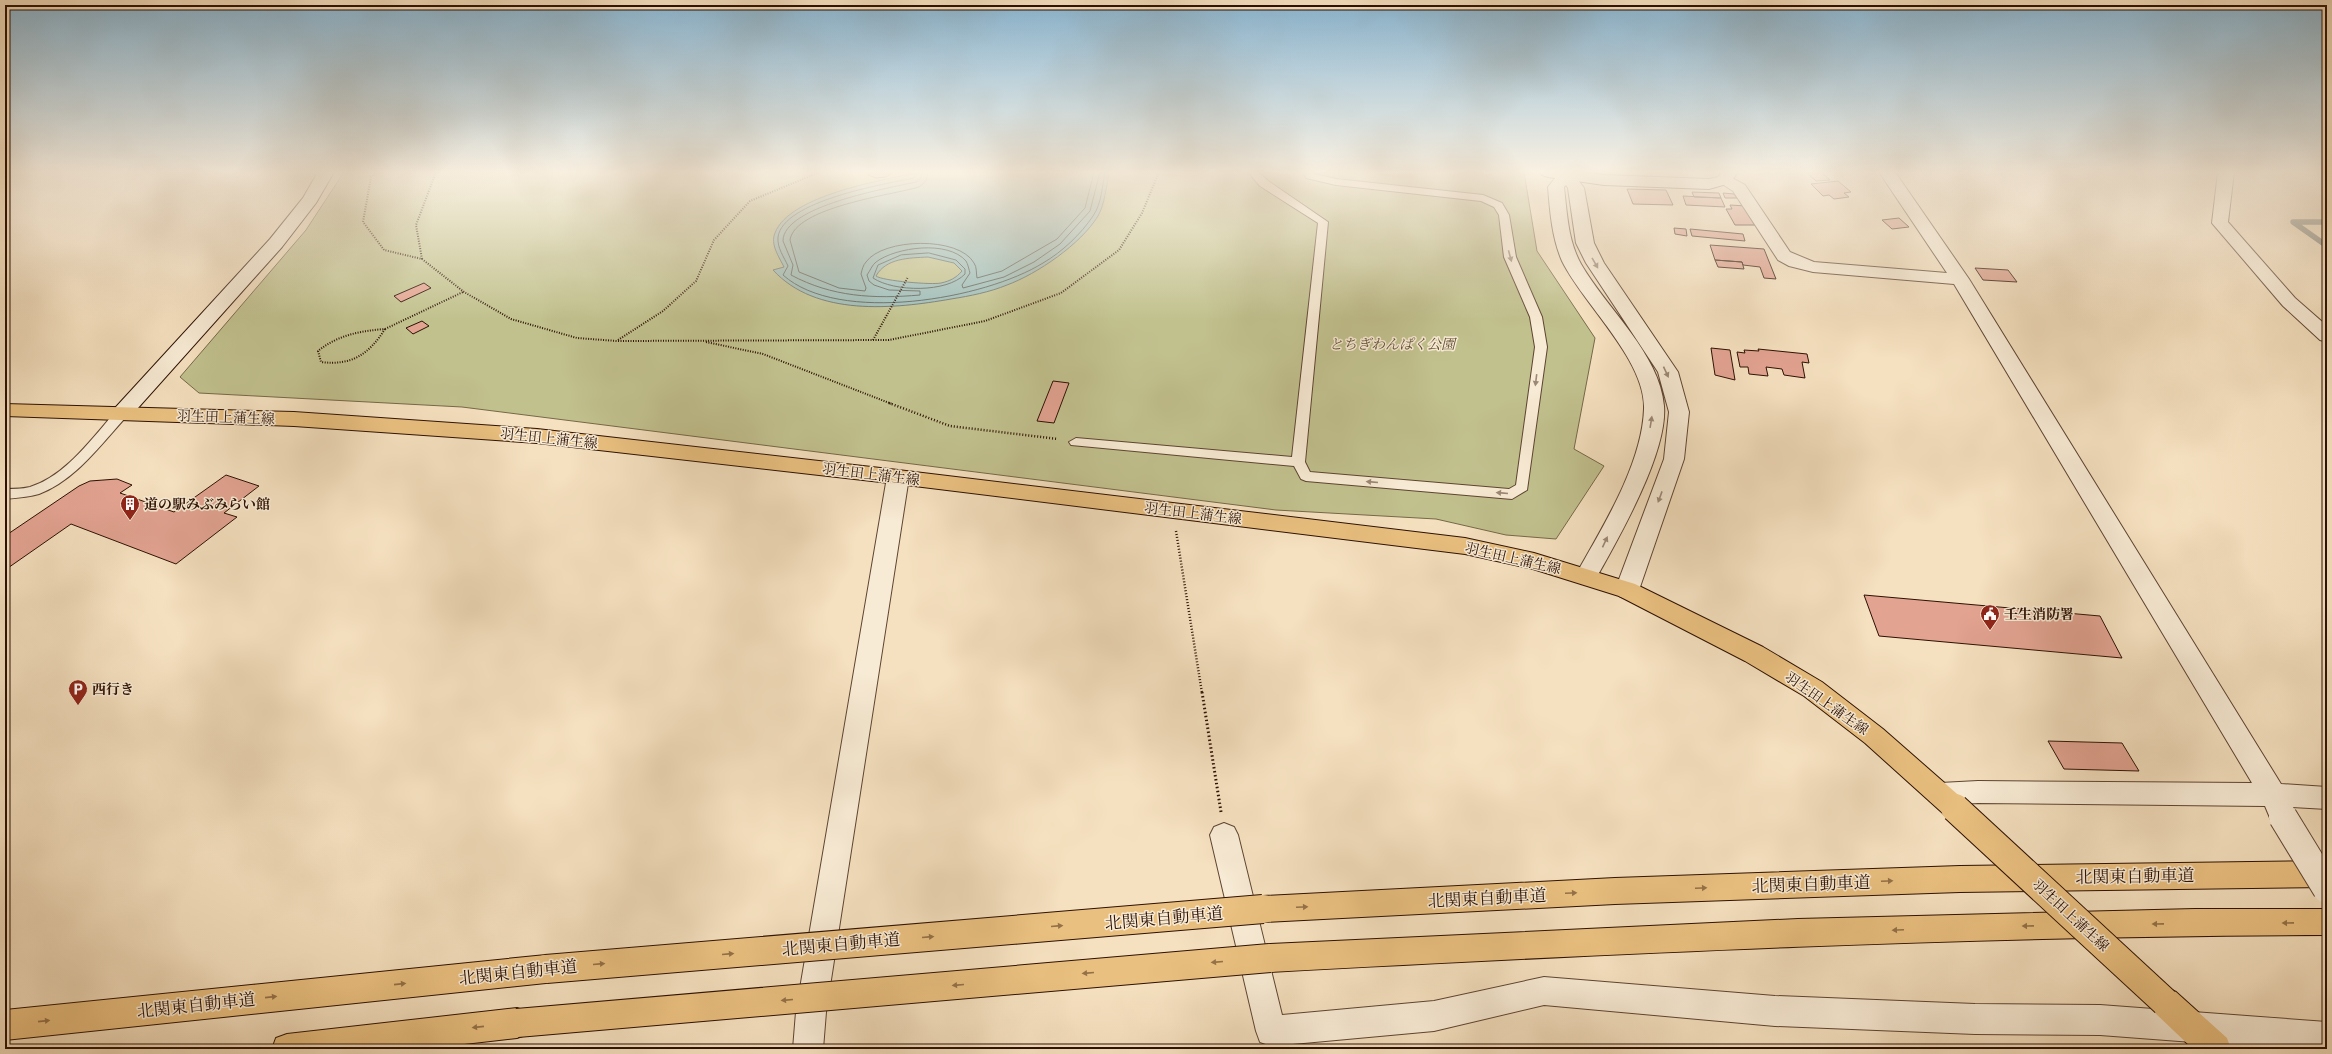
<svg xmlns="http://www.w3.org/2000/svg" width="2332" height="1054" viewBox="0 0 2332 1054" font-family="'Sorts Mill Goudy','Noto Serif JP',serif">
  <rect width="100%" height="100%" fill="#f5e0bf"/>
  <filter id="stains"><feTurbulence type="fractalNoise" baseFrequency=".005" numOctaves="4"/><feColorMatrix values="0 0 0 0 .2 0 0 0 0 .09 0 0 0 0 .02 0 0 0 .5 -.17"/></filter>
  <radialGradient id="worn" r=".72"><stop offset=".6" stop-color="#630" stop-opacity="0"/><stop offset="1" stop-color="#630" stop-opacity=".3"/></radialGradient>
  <!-- green -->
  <path fill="#c1c18e" stroke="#766848" d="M344,172H1524L1537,251L1595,338L1574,449L1604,466L1556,539L1506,535L1436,519L1276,510L462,407L199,393L180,377L306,230Z"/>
  <!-- water -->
  <path fill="#9dbcb7" stroke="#70776f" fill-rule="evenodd" d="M922,172H1110C1106,185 1105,204 1098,216C1081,244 1037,274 1007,285C990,292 970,296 951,299C894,309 816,317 773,270L784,267C779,257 770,244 775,233C789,195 886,179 922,172ZM928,257L954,263L962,271C956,278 950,281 941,283C932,285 883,281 876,276C886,258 909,258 928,257Z"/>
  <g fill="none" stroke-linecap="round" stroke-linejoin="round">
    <!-- shore -->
    <path stroke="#64665d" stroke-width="1" d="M917,172L914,178C884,184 783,201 778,237C777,248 784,257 788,266L783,275C839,325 985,299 1043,263C1062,252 1081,234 1093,216C1102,203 1102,186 1105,172
      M922,172L921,178L916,182C889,188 783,206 783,241L793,265L791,275C832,297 874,299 920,295V291L889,290L874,285L869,281L867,275C870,271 872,265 876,262C896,247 948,240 966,261C968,264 969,270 970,273L962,285L963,288L1004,277L1034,262L1060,244L1090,211L1100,172
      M928,172L926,181L919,187C892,195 795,207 790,240L799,272L839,288L865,291L866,288L861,274C862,270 863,265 866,262C883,238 959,236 974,263C977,267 976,273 977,278L1002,271L1057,239L1085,208L1094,172
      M929,253L956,260L965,269V274C947,293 894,292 873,278L878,265L901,255Z"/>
    <!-- stream -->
    <path stroke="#70776f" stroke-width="5.5" d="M2327,222H2293L2327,246"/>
  </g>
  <!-- building -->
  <path fill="#e2a391" stroke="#2c1003" d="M868,172H893L886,177L876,178L868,175Z
    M1821,172L1830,180L1816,181L1807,173Z
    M1838,181L1851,192L1844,193L1849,197L1834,199L1829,195L1823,196L1811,184Z
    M1627,189L1666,190L1673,205L1633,204Z
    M1692,192L1719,193L1721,198L1694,197Z
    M1723,193L1734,194L1737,198H1725Z
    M1683,196L1721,198L1725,207L1686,205Z
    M1730,205L1746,206L1758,225H1735L1726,209H1732Z
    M1899,218L1909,227L1892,229L1882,220Z
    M1674,228L1686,229L1687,236L1675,234Z
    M1690,229L1743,234L1745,241L1692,236Z
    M1710,245L1764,249L1776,279L1764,278L1760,267L1743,265L1742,262L1715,260Z
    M1715,260L1742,262L1744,269L1718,267Z
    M1975,268L2008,270L2017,282L1983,280Z
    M424,283L431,288L401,302L394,296Z
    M422,321L429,326L413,334L406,328Z
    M1711,348L1730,350L1735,380L1715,375Z
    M1758,349L1807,354L1809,363L1802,362L1805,378L1784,375L1782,369L1766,367L1768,376L1749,374L1748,367H1740L1737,352L1745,353L1744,350L1759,351Z
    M1053,381L1069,383L1054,423L1037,421Z
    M226,475L259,486L224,513L237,517L176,564L71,524L5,570V536L79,486L90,481L117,479L132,485L120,493L174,512Z
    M1864,595L2100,616L2122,658L1879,636Z
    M2048,741L2122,743L2139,771L2064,769Z"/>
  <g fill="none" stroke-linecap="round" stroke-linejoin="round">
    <!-- lane casing -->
    <g stroke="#5e4432" stroke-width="2">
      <path id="lane" d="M1248,172H1258L1268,181L1328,222L1305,462L1310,472L1509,489L1516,485L1535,347L1530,317L1504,257L1499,215L1494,207L1481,201L1336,185L1306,178L1303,172H1313L1314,174L1336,179L1483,195L1502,203L1509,215L1516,257L1542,317L1547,347L1527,490L1512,499L1306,481L1301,479L1294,466L1071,445L1069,442L1076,438L1292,457L1318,223L1260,186Z
        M122,409L128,413L127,416C101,444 76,480 39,494C28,497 16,498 5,499V489C13,489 22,489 30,487C66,476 93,437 117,410Z"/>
    </g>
    <!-- street casing -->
    <g stroke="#5e4432" stroke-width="2">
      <path id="street" d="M1560,172H1572L1584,188L1594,243L1604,263L1678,372L1689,412L1684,459L1639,590L1635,596L1627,599L1619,596L1615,590L1664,459L1669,412L1658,372L1586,263L1576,243L1568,188L1566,185L1564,187C1567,213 1568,241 1581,264C1606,308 1660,354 1664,406C1668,453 1617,541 1594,582L1586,584L1578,582L1575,576C1602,528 1642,465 1644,409C1646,360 1583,304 1562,261C1552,238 1550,212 1548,187Z
        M1879,172H1895L1969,279L2281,784L2327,787V809L2292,807L2296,817L2293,825L2283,829L2273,825L2265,806L1978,803L1940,805L1931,802L1927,794L1931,786L1940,783L1978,781L2252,783L1954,284L1813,272L1789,266L1778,260L1733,191L1716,180L1718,177H1730L1745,185L1790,252L1814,262L1947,273Z
        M2218,172H2234L2228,222L2295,298L2327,326V342L2320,340L2283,306L2212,223Z
        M898,470L905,472L909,477L826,1012L823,1049H793L796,1012L887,477L891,472Z
        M1224,823L1234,827L1238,835L1282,1015L1434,1001L1544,977L1775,996L1975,1004L2100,1005L2327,1022V1049H2285L2100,1035L1975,1034L1775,1026L1544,1005L1434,1031L1271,1046L1260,1042L1256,1031L1210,835L1214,827Z"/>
    </g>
    <!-- secondary casing -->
    <g stroke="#2c1003" stroke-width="2">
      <path id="secondary" d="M318,172H334L316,203L282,247L129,418L122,419L115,418L112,413L115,408L270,239L303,198Z
        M1540,172H1580L1604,175L1709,179L1718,177L1722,172H1738L1730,183L1709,189L1604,185L1548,177L1542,175Z"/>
    </g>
    <!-- primary casing -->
    <g stroke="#2c1003" stroke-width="2">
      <path id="primary" d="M5,404L294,412L537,429L898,470L1465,538L1534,553L1635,584L1763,647L1822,682L1883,729L1964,800L1968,808L1964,816L1955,820L1946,816L1865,743L1804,696L1745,661L1619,596L1533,569L1465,554L898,484L537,443L294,426L5,416Z
        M2165,987L2176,992L2227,1038L2231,1049H2193L2154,1012L2150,1002L2154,992Z"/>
    </g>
    <!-- highway casing -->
    <g stroke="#2c1003" stroke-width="2">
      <path id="highway" d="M2327,861V887L1960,892L1615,904L1263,922L1253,918L1249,909L1253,900L1263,896L1615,878L1960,866Z
        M2195,909H2327V935C1974,936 1622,953 1270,972L1260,968L1255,958L1260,948L1270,944L1798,919Z
        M546,955L556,959L561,969L556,979L546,983L5,1040V1010Z
        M517,1008L528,1012L532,1023L528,1034L517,1038L421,1049H272L276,1038L287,1034Z"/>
    </g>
    <!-- path-far2 -->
    <path stroke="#2c1003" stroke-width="2" stroke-dasharray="1 1.5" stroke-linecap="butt" d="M377,172L371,177L363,222L384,250L422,259L464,292L511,319L577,338L617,341L889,340L985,321L1061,293L1119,250L1142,213L1159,172
      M422,259L416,225L436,172
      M385,329C369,354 352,366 321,362L318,351C338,335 360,331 385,329Z
      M385,329L463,292
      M618,340L663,311L696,281L714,240L750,201L820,172
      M873,340L908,277
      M706,342L763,354L892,404"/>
    <!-- path-far1 -->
    <path stroke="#2c1003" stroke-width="2.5" stroke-dasharray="1 2" stroke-linecap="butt" d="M889,403L950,426L1058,439
      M1176,531L1202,693"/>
    <!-- path -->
    <path stroke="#2c1003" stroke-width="3" stroke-dasharray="1.5 2.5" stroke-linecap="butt" d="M1202,692L1221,812"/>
    <!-- lane -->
    <use href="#lane" fill="#f8ebd5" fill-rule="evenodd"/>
    <!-- street -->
    <use href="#street" fill="#f8ebd5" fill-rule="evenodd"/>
    <!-- secondary -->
    <use href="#secondary" fill="#f8ebd5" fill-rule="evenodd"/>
    <!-- primary -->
    <use href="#primary" fill="#eac080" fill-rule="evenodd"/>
    <!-- highway -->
    <use href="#highway" fill="#eac080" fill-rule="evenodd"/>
    <!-- street-bridge casing -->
    <g stroke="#5e4432" stroke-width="30" stroke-linecap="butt">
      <path id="street-bridge" d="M2283,817L2327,889"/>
    </g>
    <!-- primary-bridge casing -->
    <g stroke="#2c1003" stroke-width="30" stroke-linecap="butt">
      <path id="primary-bridge" d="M1955,808L2165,1002"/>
    </g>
    <!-- highway-bridge casing -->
    <g stroke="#2c1003" stroke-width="30" stroke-linecap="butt">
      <path id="highway-bridge" d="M546,969L1263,909
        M517,1023L1270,958"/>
    </g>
    <!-- street-bridge -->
    <use href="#street-bridge" stroke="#f8ebd5" stroke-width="28"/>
    <!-- primary-bridge -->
    <use href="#primary-bridge" stroke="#eac080" stroke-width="28"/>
    <!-- highway-bridge -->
    <use href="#highway-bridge" stroke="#eac080" stroke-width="28"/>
  </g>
  <!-- one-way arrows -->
  <defs><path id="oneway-solid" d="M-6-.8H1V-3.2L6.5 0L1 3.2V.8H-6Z"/></defs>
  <g fill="#9c8876">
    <use href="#oneway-solid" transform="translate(1510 256) rotate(75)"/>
    <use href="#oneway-solid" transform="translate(1595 263) rotate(60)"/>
    <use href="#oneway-solid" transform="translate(1666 372) rotate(65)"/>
    <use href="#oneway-solid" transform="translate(1536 380) rotate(97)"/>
    <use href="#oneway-solid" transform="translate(1651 422) rotate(-81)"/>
    <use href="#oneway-solid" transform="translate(1372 482) rotate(-175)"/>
    <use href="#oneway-solid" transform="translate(1502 493) rotate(-175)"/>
    <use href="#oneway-solid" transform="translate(1660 497) rotate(110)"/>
    <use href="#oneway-solid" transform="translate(1605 542) rotate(-65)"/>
  </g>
  <g fill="#947148">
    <use href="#oneway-solid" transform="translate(1887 881) rotate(-2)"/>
    <use href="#oneway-solid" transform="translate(1701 888) rotate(-2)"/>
    <use href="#oneway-solid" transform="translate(1571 893) rotate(-3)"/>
    <use href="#oneway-solid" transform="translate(1302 907) rotate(-3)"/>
    <use href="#oneway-solid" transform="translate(2288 923) rotate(179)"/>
    <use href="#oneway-solid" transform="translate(2158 924) rotate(179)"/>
    <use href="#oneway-solid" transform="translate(1057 926) rotate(-5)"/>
    <use href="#oneway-solid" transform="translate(2028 926) rotate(179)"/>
    <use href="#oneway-solid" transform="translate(1898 930) rotate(178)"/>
    <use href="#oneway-solid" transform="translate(928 937) rotate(-5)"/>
    <use href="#oneway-solid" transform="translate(728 954) rotate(-5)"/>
    <use href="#oneway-solid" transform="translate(1217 962) rotate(175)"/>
    <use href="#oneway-solid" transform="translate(599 964) rotate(-5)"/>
    <use href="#oneway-solid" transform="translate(1088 973) rotate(175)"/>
    <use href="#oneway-solid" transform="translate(400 984) rotate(-6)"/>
    <use href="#oneway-solid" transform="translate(958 985) rotate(175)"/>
    <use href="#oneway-solid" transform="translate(271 997) rotate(-6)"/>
    <use href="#oneway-solid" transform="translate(787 1000) rotate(175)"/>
    <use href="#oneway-solid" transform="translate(44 1021) rotate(-6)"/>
    <use href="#oneway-solid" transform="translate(478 1027) rotate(174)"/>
  </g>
  <!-- sky -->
  <linearGradient id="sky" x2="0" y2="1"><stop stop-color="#8ab7d4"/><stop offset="0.54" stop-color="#faf1e2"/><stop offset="1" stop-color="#faf1e2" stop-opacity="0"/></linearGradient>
  <rect width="2332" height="319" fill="url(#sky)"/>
  <!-- icons -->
  <defs>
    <g id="building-pin" transform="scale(1)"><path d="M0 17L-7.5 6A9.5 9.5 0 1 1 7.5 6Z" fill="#8f2418" stroke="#f8ebd5"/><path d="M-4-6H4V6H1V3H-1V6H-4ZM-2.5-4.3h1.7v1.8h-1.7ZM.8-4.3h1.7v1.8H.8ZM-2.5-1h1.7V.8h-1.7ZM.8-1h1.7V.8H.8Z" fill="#fff"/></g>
    <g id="civic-pin" transform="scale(1)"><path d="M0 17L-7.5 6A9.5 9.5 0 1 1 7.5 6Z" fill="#8f2418" stroke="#f8ebd5"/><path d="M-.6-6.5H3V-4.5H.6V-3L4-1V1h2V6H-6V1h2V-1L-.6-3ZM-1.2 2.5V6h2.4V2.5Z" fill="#fff"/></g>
    <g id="parking-pin" transform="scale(1)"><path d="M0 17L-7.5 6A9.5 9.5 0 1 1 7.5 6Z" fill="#8f2418" stroke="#f8ebd5"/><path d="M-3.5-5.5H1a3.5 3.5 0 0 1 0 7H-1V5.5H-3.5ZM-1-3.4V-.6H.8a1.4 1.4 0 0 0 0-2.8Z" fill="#fff"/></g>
  </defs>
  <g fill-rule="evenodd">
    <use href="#building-pin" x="130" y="504"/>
    <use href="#civic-pin" x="1990" y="614"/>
    <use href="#parking-pin" x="78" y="689"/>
  </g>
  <g text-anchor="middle" stroke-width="3" stroke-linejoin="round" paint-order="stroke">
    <!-- park labels -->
    <g font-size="14" font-style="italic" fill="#604e34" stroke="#f8ebd5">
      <text x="1392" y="349">とちぎわんぱく公園</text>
    </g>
    <!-- street labels -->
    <g font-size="14" fill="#2c1003" stroke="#f8ebd5">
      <text transform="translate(226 417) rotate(2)" y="5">羽生田上蒲生線</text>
      <text transform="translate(549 438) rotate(6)" y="5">羽生田上蒲生線</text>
      <text transform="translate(871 474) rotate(7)" y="5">羽生田上蒲生線</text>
      <text transform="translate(1193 513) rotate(7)" y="5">羽生田上蒲生線</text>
      <text transform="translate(1513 558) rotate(13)" y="5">羽生田上蒲生線</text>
      <text transform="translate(1827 703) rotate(35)" y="5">羽生田上蒲生線</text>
      <text transform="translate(2071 915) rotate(43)" y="5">羽生田上蒲生線</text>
    </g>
    <!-- poi labels -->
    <g font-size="14" font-weight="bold" fill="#2c1003" stroke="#f8ebd5" text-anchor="start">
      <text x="144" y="509">道の駅みぶみらい館</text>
      <text x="2004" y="619">壬生消防署</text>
      <text x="92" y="694">西行き</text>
    </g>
    <!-- near-street labels -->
    <g font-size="17" fill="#2c1003" stroke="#f8ebd5">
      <text transform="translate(2135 876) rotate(-1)" y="6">北関東自動車道</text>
      <text transform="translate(1811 884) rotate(-2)" y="6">北関東自動車道</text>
      <text transform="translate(1487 898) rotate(-3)" y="6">北関東自動車道</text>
      <text transform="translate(1164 918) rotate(-5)" y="6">北関東自動車道</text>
      <text transform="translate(841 944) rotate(-5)" y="6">北関東自動車道</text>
      <text transform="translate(518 972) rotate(-6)" y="6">北関東自動車道</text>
      <text transform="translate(196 1005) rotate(-6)" y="6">北関東自動車道</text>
    </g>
  </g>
  <!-- margin -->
  <rect width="2332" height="1054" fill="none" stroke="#f5e0bf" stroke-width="20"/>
  <rect x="6" y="6" width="2320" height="1042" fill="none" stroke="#2c1003" stroke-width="2"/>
  <rect x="10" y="10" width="2312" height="1034" fill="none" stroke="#2c1003"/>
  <rect width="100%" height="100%" filter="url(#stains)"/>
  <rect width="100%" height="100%" fill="url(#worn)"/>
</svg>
